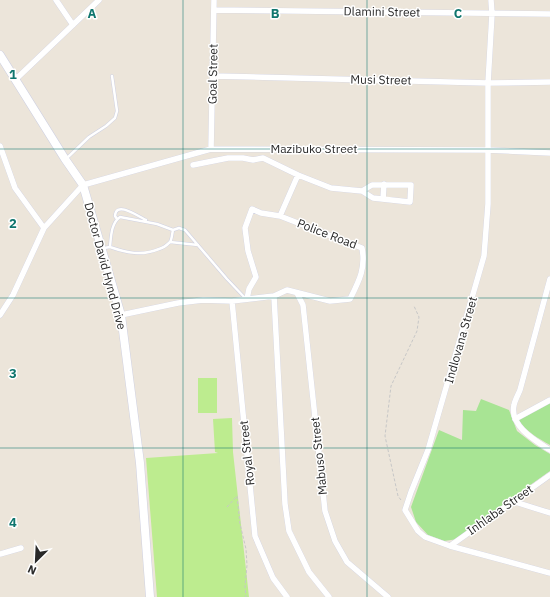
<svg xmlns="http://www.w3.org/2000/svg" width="550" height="597" viewBox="0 0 550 597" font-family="'IBM Plex Sans',sans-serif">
  <rect width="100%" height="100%" fill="#ece5da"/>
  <!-- green -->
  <path fill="#a8e494" d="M481,399L509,410L517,431L535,445L550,454V471L512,498L458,539L444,541L428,535L416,522L411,507L439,430L462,440L463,410L476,411Z
    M550,402V445C538,438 526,432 518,419Z"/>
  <!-- pitch -->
  <path fill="#bdec8f" d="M198,378H217V413H198Z
    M232,418L233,452L249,597H157L146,458L218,453L215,452L213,419Z"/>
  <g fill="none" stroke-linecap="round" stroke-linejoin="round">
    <!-- service casing -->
    <g stroke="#cfd1e2" stroke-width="3.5">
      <path id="service" d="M66,159L89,137L106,126L115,118L117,111L112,76
        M117,219L115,216C116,200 139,217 146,220
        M170,242L198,245
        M110,247C127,253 142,256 159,249C163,248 167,245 170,242C172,239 172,234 173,230
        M104,248L110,247C111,237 111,223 120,217L157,224L173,230L179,228L185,230L227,279L246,299"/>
    </g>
    <!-- minor casing -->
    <g stroke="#cfd1e2" stroke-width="6">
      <path id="minor" d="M56,0L73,25
        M491,0L492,14L488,83V204L484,256L428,450L411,492L405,510L418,531L425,537L450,546L550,573
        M214,10L550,14
        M213,76L488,83L550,82
        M15,80L99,0
        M0,146L15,188L44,228
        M211,149L214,0
        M193,165L228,158H243L253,160L263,158L298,175L331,188L362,191L373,198L410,202L411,185H372L362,191
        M383,199L384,184
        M280,216L298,175
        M550,279L520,390C518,395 515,400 514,405C509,426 536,441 550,450
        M297,293L303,305L325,511L335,541L347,562L388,597
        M274,296L285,504L289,531L309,572L329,597
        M232,301L255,536L273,578L287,597
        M0,315L13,295L44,228L83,185L211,149L488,150L550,153
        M121,315L178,303L203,300L232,301L274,296L287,290L330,301L350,299C359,281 366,268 362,248L280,216L261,213L252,209L245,228L248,251L256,277L249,289L247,299
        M515,419L550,400
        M512,501L550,513
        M450,546L550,475
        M0,554L21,548"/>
    </g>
    <!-- secondary casing -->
    <g stroke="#cfd1e2" stroke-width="9">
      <path id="secondary" d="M0,55L65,159L83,185L121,315L140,463L150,597"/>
    </g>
    <!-- path -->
    <path stroke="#c7c7c7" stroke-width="1" stroke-dasharray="3 2" stroke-linecap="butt" d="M401,500L398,496L385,436L391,386L417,331L419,317L414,306
      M227,507L237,496L240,524L246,549L247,565L245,587L246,597"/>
    <!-- service -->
    <use href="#service" stroke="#fff" stroke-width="2.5"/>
    <!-- minor -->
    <use href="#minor" stroke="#fff" stroke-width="5.5"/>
    <!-- secondary -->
    <use href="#secondary" stroke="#fff" stroke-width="8"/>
  </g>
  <!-- grid -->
  <path fill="none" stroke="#0f766e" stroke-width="1" stroke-opacity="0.55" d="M183,0V597M367,0V597M0,149H550M0,298H550M0,448H550"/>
  <g text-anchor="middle" stroke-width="3" stroke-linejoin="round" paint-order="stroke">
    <!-- street labels -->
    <g font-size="12" fill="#292929" stroke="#fff">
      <text transform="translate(382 12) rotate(1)" y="4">Dlamini Street</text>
      <text transform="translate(213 74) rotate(-89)" y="4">Goal Street</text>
      <text transform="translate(381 80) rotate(1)" y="4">Musi Street</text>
      <text x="314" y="153">Mazibuko Street</text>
      <text transform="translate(327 234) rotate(21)" y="4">Police Road</text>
      <text transform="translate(105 266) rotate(75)" y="4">Doctor David Hynd Drive</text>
      <text transform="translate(461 340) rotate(-74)" y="4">Indlovana Street</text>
      <text transform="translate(247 453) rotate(-96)" y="4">Royal Street</text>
      <text transform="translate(319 456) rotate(-96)" y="4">Mabuso Street</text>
      <text transform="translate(500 510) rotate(-35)" y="4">Inhlaba Street</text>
    </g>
  </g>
  <g font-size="13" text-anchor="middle" font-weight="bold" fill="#0f766e" stroke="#fff" stroke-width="3" stroke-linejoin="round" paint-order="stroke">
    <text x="92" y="18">A</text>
    <text x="275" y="18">B</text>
    <text x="458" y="18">C</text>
    <text x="13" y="79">1</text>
    <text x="13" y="228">2</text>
    <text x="13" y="378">3</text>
    <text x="13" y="527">4</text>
  </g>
  <!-- north arrow -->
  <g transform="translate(36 561) rotate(204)" stroke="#ffffff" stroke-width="3" paint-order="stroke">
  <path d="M0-3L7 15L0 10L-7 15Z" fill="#292929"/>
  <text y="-6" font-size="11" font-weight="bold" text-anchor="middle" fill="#292929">N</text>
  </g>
</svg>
